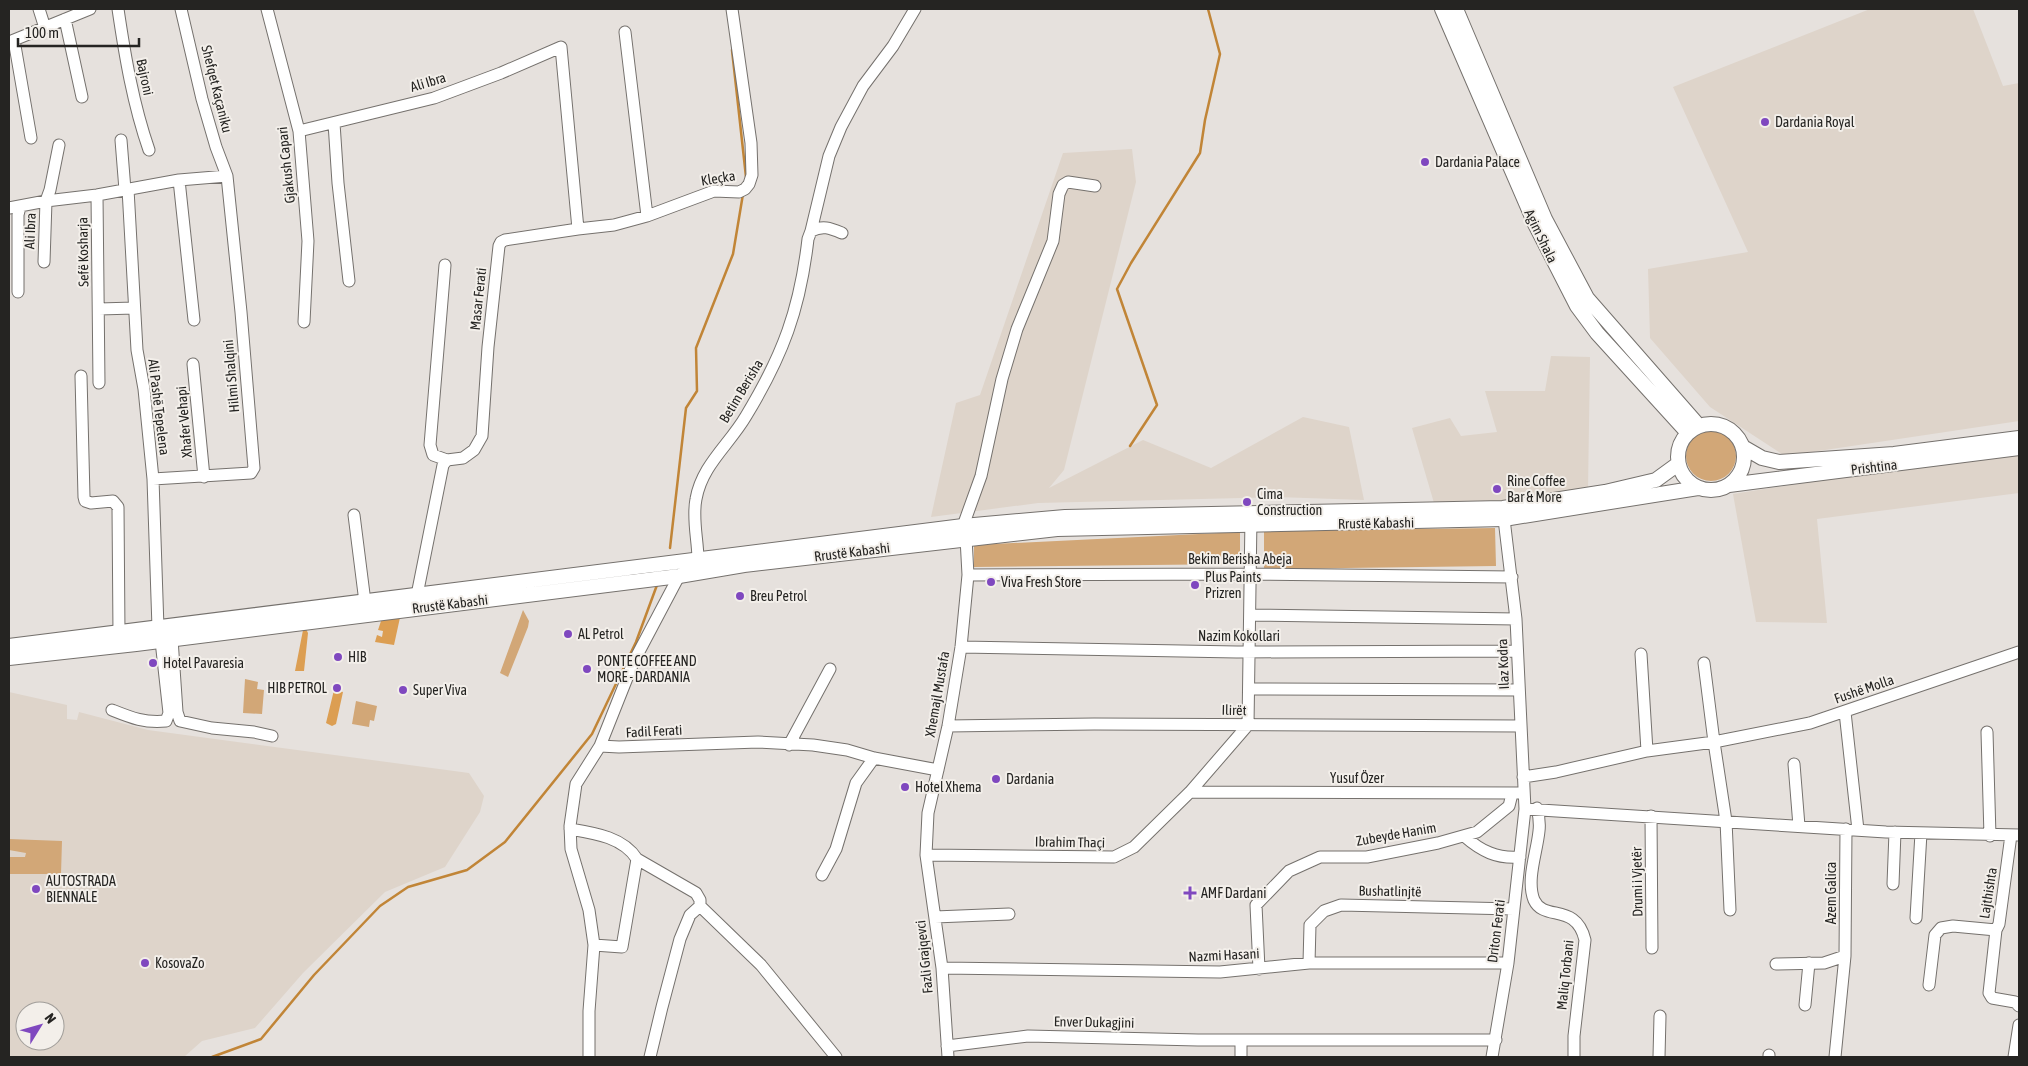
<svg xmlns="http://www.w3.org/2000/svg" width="2028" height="1066" viewBox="0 0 2028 1066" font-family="'Asap Condensed',sans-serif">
  <rect width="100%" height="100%" fill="#e6e1dd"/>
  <!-- built -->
  <path fill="#ded4ca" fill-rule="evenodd" d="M1870,9H1973L2003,86L2019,83V421L1785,456L1710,407L1650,338L1648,269L1748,252L1673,87Z
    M1132,149L1136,182L1064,470L1049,488L1143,440L1211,468L1303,417L1349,427L1364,500L1277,497L1038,503L931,517L956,403L980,395L1063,153Z
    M1551,356L1590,357L1588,489L1497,505L1434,503L1412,428L1450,418L1461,436L1497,432L1485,391H1545Z
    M2019,449V493L1817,519L1827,623L1756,622L1733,494Z
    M9,692L67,705V719L77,720L79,712L148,730L469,773L484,796L480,812L445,867L385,892L303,973L255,1028L202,1041L184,1057H9ZM25,1011H55V1041H25Z"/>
  <!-- green -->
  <path fill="#d2a777" d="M1686 456a25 25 0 1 1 50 0a25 25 0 1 1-50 0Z
    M1495,528L1496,566L1264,569V531Z
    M1240,532V564L974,567V545Z
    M523,610L529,621L528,627L508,677L500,673Z
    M245,679L258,682L257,689L264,690L262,714L243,713Z
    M356,701L377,706L374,721L370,720L369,727L352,724Z
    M9,839L62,841L61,874H9V857H25L26,853L9,850Z"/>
  <!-- forest -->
  <path fill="#dc9e52" d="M401,613L394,645L375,642L377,635L382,637L383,631L378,630L383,615Z
    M304,625L308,633L304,671H295Z
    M334,690L343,692L336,724L332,726L326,723Z"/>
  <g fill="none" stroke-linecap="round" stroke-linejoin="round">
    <!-- stream -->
    <path stroke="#c18537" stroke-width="2.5" d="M732,50L746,177
      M1130,446L1157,405L1117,289L1131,263L1200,153L1205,120L1220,54L1208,9
      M670,548L686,408L697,391L696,348L733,254L743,194
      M212,1057L261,1039L314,975L380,906L408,887L467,870L505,842L592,734L636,642L657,585"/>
    <!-- minor casing -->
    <g stroke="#75716d" stroke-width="13">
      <path id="minor" d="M39,9L45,28
        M118,9C125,56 133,104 149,150
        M267,9L299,131L308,241L304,322
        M65,19L82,97
        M625,32L647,216
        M14,40L31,138
        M9,42L90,9
        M334,123L338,183L349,281
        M299,131L434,98L501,73L561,47L578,229L505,240L501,242L499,246L488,347L482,436L474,450L463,458L447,460L433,455L430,445L445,265
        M121,140L125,190
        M179,180L194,320
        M128,189L137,350L144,389L153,479L158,628
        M97,195L99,383
        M9,208L46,201L97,195L179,180L227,176
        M578,229L614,225L647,216L714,191L739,192L745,189L749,184L752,175L751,143L732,9
        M811,231L829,156L841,127L863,86L893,46L915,9
        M44,262L46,201L50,190L59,145
        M18,292V215L20,207
        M99,309L134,308
        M193,364L204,477
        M81,376L84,497L85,501L91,503L113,501L118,507L119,633
        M153,479L251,473L254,468L241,312L227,176L216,147L202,99L181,9
        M354,515L365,602
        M963,526L981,476L1002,379L1017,329L1053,241L1059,194L1063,185L1068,182L1095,186
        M698,560C698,540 692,519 696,499C702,465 729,445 746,416C783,355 800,309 808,239L811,231C823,225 830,228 842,233
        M968,575L1250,574L1512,577
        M417,595L443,465L447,460
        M1250,615L1516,619
        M172,639L177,712L180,721L212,728L254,732L272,736
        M961,647L1237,652L1517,651
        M1641,654L1647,751
        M1704,663L1714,742L1810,723L2019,652
        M1249,689L1519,690
        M112,710C132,718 144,723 166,721L169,713L161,641
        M1845,712L1858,830
        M948,726L1094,724L1520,726
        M1987,732L1990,836
        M789,745L830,669
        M600,746L633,663L679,576
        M1794,764L1799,826
        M1523,777L1556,772L1647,751L1714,742L1726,821L1730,910
        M1190,792L1519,793
        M1537,808C1539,816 1540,823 1539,831C1537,852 1526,880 1534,900C1544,922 1576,902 1585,940L1574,1036V1057
        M1525,809L1886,832L2019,835
        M1651,816L1652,948
        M570,829C594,833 623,837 637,859L622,947L594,945
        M1464,836C1481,851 1497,859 1520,857
        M926,855L1114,857L1134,847L1190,792L1248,725L1251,517
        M637,859L696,893L700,900V906L761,965L836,1057
        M822,875L836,849L856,783L874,758
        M1893,884L1895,832
        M935,917L1009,914
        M1916,918L1921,833
        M1996,930L1989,993L1992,998L2015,1002L2019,1006
        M1309,963L1310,925L1324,911L1341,905L1514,909
        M1776,964L1824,963L1845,956L1846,829
        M942,968L1220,972L1309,963H1508
        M1259,969L1256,905L1289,871L1320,857H1367L1438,843L1477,832L1509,806L1512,794
        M1929,985L1935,935L1941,928L1953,926L1996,930L1999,924L2011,835
        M1805,1005L1809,963
        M1241,1040V1057
        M947,1046L1028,1036L1198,1040H1496
        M589,1057V1011L594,945L589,910L571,849L570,826L576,784L600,746L619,747L758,742L813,745L847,750L874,758L938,770
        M650,1057L662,1007L680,939L690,915L700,906
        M948,1057L942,968L926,855L928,813L948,726L961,647L968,575L966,538
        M1492,1057L1508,963L1525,809L1516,619L1504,519
        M1659,1057L1660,1016
        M1769,1057V1055
        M1835,1057L1845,956
        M2014,1057L2019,1025"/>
    </g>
    <!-- major casing -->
    <g stroke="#75716d" stroke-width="16">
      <path id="major" d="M1442,9L1535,224L1577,306L1597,333L1688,433
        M1456,9L1545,219L1587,298L1699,426
        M1678 457a33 33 0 1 1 66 0a33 33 0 1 1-66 0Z
        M1743,447L1762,458L1779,462L1894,454L2019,438
        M1729,485L2019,448
        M9,646L963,526L1065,517L1503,508L1605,492L1656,480L1678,464
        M9,658L136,644L679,576L744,565L1057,529L1504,519L1698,488"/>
    </g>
    <!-- minor -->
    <use href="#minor" stroke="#fff" stroke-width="11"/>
    <!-- major -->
    <use href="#major" stroke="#fff" stroke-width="14"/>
  </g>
  <!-- markers -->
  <g fill="#7f48bf" stroke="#f3efea" stroke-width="2">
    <circle cx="1765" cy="122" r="5"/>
    <circle cx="1425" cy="162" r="5"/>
    <circle cx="1497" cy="489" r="5"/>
    <circle cx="1247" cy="502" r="5"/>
    <circle cx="991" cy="582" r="5"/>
    <circle cx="1195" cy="585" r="5"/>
    <circle cx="740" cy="596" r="5"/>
    <circle cx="568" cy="634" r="5"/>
    <circle cx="338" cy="657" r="5"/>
    <circle cx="153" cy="663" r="5"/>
    <circle cx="587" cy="669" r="5"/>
    <circle cx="337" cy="688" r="5"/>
    <circle cx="403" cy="690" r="5"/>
    <circle cx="996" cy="779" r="5"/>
    <circle cx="905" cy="787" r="5"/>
    <circle cx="36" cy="889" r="5"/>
    <path d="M1187.5 885.5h5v5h5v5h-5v5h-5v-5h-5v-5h5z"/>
    <circle cx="145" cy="963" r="5"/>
  </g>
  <g text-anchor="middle" stroke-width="4" stroke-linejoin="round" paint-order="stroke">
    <!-- street labels -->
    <g font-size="14" fill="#252422" stroke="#f3efea">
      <text transform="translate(145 77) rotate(78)" y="5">Bajroni</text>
      <text transform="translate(428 82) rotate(-17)" y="5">Ali Ibra</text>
      <text transform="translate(217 89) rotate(76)" y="5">Shefqet Kaçaniku</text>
      <text transform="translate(286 165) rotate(-96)" y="5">Gjakush Capari</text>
      <text transform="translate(718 178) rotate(-9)" y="5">Kleçka</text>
      <text transform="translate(30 231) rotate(-88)" y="5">Ali Ibra</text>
      <text transform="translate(1541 236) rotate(64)" y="5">Agim Shala</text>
      <text transform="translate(83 252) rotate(-91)" y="5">Sefë Kosharja</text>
      <text transform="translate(478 299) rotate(-84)" y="5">Masar Ferati</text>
      <text transform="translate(231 376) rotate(-95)" y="5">Hilmi Shalqini</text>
      <text transform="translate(741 391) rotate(-59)" y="5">Betim Berisha</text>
      <text transform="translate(159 407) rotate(83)" y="5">Ali Pashë Tepelena</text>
      <text transform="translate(184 422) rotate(-95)" y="5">Xhafer Vehapi</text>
      <text transform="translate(1874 467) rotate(-7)" y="5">Prishtina</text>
      <text transform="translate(1376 523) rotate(-1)" y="5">Rrustë Kabashi</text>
      <text transform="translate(852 552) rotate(-7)" y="5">Rrustë Kabashi</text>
      <text x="1240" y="564">Bekim Berisha Abeja</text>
      <text transform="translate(450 604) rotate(-7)" y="5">Rrustë Kabashi</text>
      <text x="1239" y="641">Nazim Kokollari</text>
      <text transform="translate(1503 664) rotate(-92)" y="5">Ilaz Kodra</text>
      <text transform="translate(1864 689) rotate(-19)" y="5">Fushë Molla</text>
      <text transform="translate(937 694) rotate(-80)" y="5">Xhemajl Mustafa</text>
      <text transform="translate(1234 710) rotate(1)" y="5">Ilirët</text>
      <text transform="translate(654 731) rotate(-3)" y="5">Fadil Ferati</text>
      <text x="1357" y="783">Yusuf Özer</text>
      <text transform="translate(1396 834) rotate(-10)" y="5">Zubeyde Hanim</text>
      <text transform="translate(1070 842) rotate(1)" y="5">Ibrahim Thaçi</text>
      <text transform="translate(1637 882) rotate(-91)" y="5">Drumi i Vjetër</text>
      <text transform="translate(1390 891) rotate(1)" y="5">Bushatlinjtë</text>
      <text transform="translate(1831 893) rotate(-90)" y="5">Azem Galica</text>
      <text transform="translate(1988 893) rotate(-81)" y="5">Lajthishta</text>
      <text transform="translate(1496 931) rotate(-83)" y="5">Driton Ferati</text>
      <text transform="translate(1224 955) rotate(-3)" y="5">Nazmi Hasani</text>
      <text transform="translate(924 957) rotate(-96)" y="5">Fazli Grajqevci</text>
      <text transform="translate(1565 975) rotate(-84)" y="5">Maliq Torbani</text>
      <text transform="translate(1094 1022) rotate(1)" y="5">Enver Dukagjini</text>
    </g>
    <!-- poi labels -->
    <g font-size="14" fill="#252422" stroke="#f3efea" text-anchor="start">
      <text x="1775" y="127">Dardania Royal</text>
      <text x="1435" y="167">Dardania Palace</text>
      <text x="1507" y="486">Rine Coffee<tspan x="1507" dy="16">Bar &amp; More</tspan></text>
      <text x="1257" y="499">Cima<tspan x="1257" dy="16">Construction</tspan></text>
      <text x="1205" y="582">Plus Paints<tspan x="1205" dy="16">Prizren</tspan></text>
      <text x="1001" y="587">Viva Fresh Store</text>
      <text x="750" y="601">Breu Petrol</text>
      <text x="578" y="639">AL Petrol</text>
      <text x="348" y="662">HIB</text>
      <text x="597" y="666">PONTE COFFEE AND<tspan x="597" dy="16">MORE - DARDANIA</tspan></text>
      <text x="163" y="668">Hotel Pavaresia</text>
      <text x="327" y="693" text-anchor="end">HIB PETROL</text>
      <text x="413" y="695">Super Viva</text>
      <text x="1006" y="784">Dardania</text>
      <text x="915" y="792">Hotel Xhema</text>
      <text x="46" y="886">AUTOSTRADA<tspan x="46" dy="16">BIENNALE</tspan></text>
      <text x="1201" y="898">AMF Dardani</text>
      <text x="155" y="968">KosovaZo</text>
    </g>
  </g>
  <!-- border -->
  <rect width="2028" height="1066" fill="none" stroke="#252422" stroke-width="20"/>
  <!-- north arrow -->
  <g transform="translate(40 1026) rotate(53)"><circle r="24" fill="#f3efea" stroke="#a19e9a"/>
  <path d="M0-4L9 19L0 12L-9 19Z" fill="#7f48bf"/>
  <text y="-8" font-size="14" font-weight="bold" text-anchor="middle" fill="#252422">N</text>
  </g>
  <!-- scale -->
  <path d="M18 38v8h121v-8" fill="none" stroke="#252422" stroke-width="2.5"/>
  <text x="25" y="38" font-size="15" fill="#252422" stroke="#f3efea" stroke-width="4" paint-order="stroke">100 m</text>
</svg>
